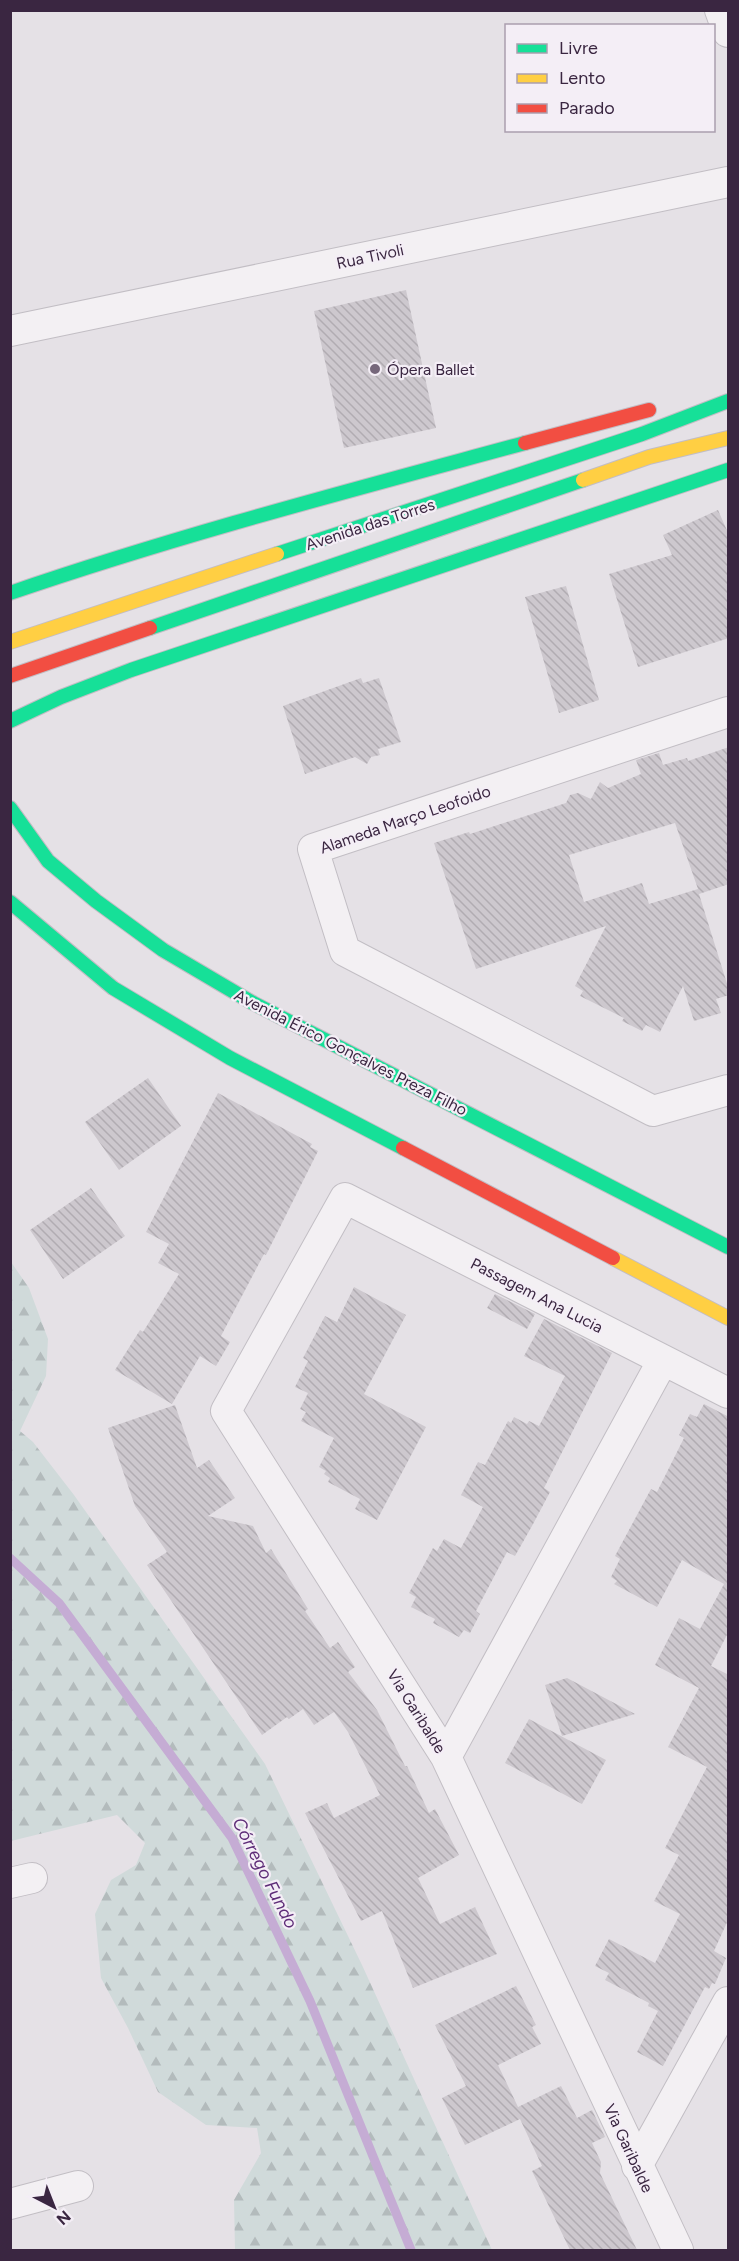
<svg xmlns="http://www.w3.org/2000/svg" width="739" height="2261" viewBox="0 0 739 2261" font-family="Figtree,sans-serif">
  <defs>
    <pattern id="forest-firs" width="22" height="20" patternUnits="userSpaceOnUse" patternTransform="scale(1.5)"><rect width="22" height="20" fill="#d0dada"/><path d="M5 1l3.5 6h-7zM16 11l3.5 6h-7z" fill="#b3bbbc"/></pattern>
    <pattern id="building-back-hatch" width="6" height="6" patternUnits="userSpaceOnUse" patternTransform="scale(1.5)"><rect width="6" height="6" fill="#cdc8ce"/><path d="M-1 5l2 2M0 0l6 6M5-1l2 2" fill="none" stroke="#b1acb2"/></pattern>
  </defs>
  <rect width="100%" height="100%" fill="#e5e1e6"/>
  <!-- forest -->
  <path fill="url(#forest-firs)" d="M11,1262L29,1288L48,1339L46,1376L20,1431L33,1442L74,1495L265,1764L362,1965L492,2250H235L234,2200L261,2153L257,2128L206,2125L158,2092L128,2028L101,1978L95,1914L111,1880L136,1865L145,1843L117,1815L11,1841Z"/>
  <g fill="none" stroke-linecap="round" stroke-linejoin="round">
    <!-- stream -->
    <path stroke="#c5acd4" stroke-width="9" d="M10,1558L59,1603L232,1838L310,2001L411,2250"/>
  </g>
  <!-- building -->
  <path fill="url(#building-back-hatch)" fill-rule="evenodd" d="M406,290L436,428L344,448L314,311Z
    M718,510L729,535V638L638,667L609,574L672,555L663,535Z
    M566,586L599,700L559,713L525,597Z
    M361,678L363,683L379,678L401,742L378,749L380,755L371,757L367,764L355,757L305,774L283,706Z
    M729,747V884L699,894L729,990V995L716,999L721,1013L694,1021L683,986L660,1032L646,1025L642,1031L622,1021L624,1018L580,996L583,991L575,986L606,926L476,969L434,843L469,832L470,834L566,803L570,795L578,793L591,799L600,782L608,788L641,774L636,760L659,753L663,765L687,758L688,761ZM675,823L698,889L649,904L642,883L584,902L569,855Z
    M148,1078L181,1126L119,1170L85,1122Z
    M218,1093L312,1144L310,1147L318,1151L266,1255L264,1254L221,1336L230,1342L216,1366L200,1356L172,1404L115,1370L140,1330L143,1332L179,1274L158,1263L169,1244L146,1232Z
    M91,1188L125,1236L63,1279L30,1230Z
    M354,1287L406,1315L364,1394L426,1427L377,1520L355,1509L360,1499L328,1482L330,1478L324,1474L326,1471L319,1467L334,1438L301,1421L306,1412L300,1409L308,1393L295,1387L308,1361L303,1358L325,1316L337,1322Z
    M495,1294L535,1314L527,1329L487,1308Z
    M544,1319L612,1353L544,1488L550,1492L532,1526L515,1556L507,1552L476,1611L480,1614L470,1633L464,1630L459,1637L433,1623L435,1619L411,1607L416,1597L409,1593L433,1548L437,1551L444,1539L461,1548L483,1507L461,1495L478,1462L485,1465L508,1421L511,1423L514,1417L527,1424L529,1421L539,1426L565,1376L524,1356Z
    M704,1404L729,1417V1631L711,1666L729,1675V1918L714,1951L726,1958L715,1984L712,1983L709,1989L705,1987L663,2066L637,2052L658,2011L648,2006L649,2003L605,1980L609,1973L595,1966L609,1939L655,1963L680,1914L654,1901L679,1855L665,1848L707,1767L668,1747L699,1688L655,1665L679,1618L700,1629L724,1584L682,1560L657,1607L614,1584L617,1581L611,1577L620,1559L615,1556L651,1489L657,1492L684,1438L679,1435L690,1414L697,1417Z
    M175,1405L197,1468L209,1460L235,1498L208,1516L253,1526L266,1553L271,1549L308,1609L305,1611L330,1648L338,1642L355,1667L348,1672L377,1710L405,1766H407L429,1813L435,1809L459,1855L418,1878L440,1924L475,1907L497,1954L413,1988L382,1911L361,1921L305,1813L327,1803L334,1818L380,1795L348,1732L334,1712L314,1725L303,1709L289,1719L287,1717L262,1735L147,1565L167,1552L135,1506L108,1428Z
    M567,1678L635,1714L562,1736L545,1685Z
    M529,1719L606,1760L582,1804L505,1763Z
    M516,1986L536,2025L532,2027L541,2044L498,2065L518,2107L561,2086L577,2118L592,2110L605,2137L592,2143L601,2162L600,2173L637,2250H570L532,2171L542,2166L520,2119L465,2145L442,2098L466,2086L435,2025Z"/>
  <g fill="none" stroke-linecap="round" stroke-linejoin="round">
    <!-- street casing -->
    <g stroke="#c2bec4" stroke-width="32">
      <path id="street" d="M720,10L728,32
        M10,331L728,182
        M728,712L313,849L345,951L653,1111L728,1090
        M446,1757L663,1360
        M10,1883L32,1878
        M637,2166L728,2002
        M10,2204L78,2186
        M678,2250L446,1757L226,1411L345,1198L728,1393"/>
    </g>
    <!-- fast casing -->
    <g stroke="#c2bdc4" stroke-width="16">
      <path id="fast" d="M277,554L642,434L728,401
        M10,593C179,535 352,490 525,443
        M150,628L583,480
        M10,721L61,697L131,670L728,470
        M10,808L48,861L96,901L163,950L253,1003L728,1247
        M10,902L113,988L230,1058L403,1148"/>
    </g>
    <!-- slow casing -->
    <g stroke="#c2bdc4" stroke-width="16">
      <path id="slow" d="M583,480L649,457L728,438
        M10,642L277,554
        M613,1258L728,1318"/>
    </g>
    <!-- jam casing -->
    <g stroke="#c2bdc4" stroke-width="16">
      <path id="jam" d="M525,443L649,410
        M10,676L150,628
        M403,1148L613,1258"/>
    </g>
    <!-- street -->
    <use href="#street" stroke="#f3f0f3" stroke-width="30"/>
    <!-- fast -->
    <use href="#fast" stroke="#16e098" stroke-width="14"/>
    <!-- slow -->
    <use href="#slow" stroke="#ffcf43" stroke-width="14"/>
    <!-- jam -->
    <use href="#jam" stroke="#f24e42" stroke-width="14"/>
  </g>
  <!-- markers -->
  <circle fill="#76677b" stroke="#f4eef6" stroke-width="2" cx="375" cy="369" r="6"/>
  <g text-anchor="middle" stroke-width="4.5" stroke-linejoin="round" paint-order="stroke">
    <!-- street labels -->
    <g font-size="16" fill="#3a2641" stroke="#f4eef6">
      <text transform="translate(370 256) rotate(-12)" y="6">Rua Tivoli</text>
      <text transform="translate(370 524) rotate(-18)" y="6">Avenida das Torres</text>
      <text transform="translate(405 819) rotate(-19)" y="6">Alameda Março Leofoido</text>
      <text transform="translate(351 1052) rotate(27)" y="6">Avenida Érico Gonçalves Preza Filho</text>
      <text transform="translate(537 1295) rotate(27)" y="6">Passagem Ana Lucia</text>
      <text transform="translate(417 1711) rotate(58)" y="6">Via Garibalde</text>
      <text transform="translate(629 2148) rotate(65)" y="6">Via Garibalde</text>
    </g>
    <!-- poi labels -->
    <g font-size="16" fill="#3a2641" stroke="#f4eef6" text-anchor="start">
      <text x="387" y="375">Ópera Ballet</text>
    </g>
    <!-- water labels -->
    <g font-size="18" font-style="italic" fill="#5e2d78" stroke="#f4eef6">
      <text transform="translate(265 1873) rotate(63)" y="6">Córrego Fundo</text>
    </g>
  </g>
  <!-- border -->
  <rect width="739" height="2261" fill="none" stroke="#3a2641" stroke-width="24"/>
  <!-- legend -->
  <rect x="505" y="24" width="210" height="108" fill="#f4eef6" stroke="#aa9eae" stroke-width="1.5"/>
  <rect x="517" y="44" width="30" height="9" fill="#16e098" stroke="#aa9eae" stroke-width="1.5"/>
  <text x="559" y="54" font-size="18" fill="#3a2641">Livre</text>
  <rect x="517" y="74" width="30" height="9" fill="#ffcf43" stroke="#aa9eae" stroke-width="1.5"/>
  <text x="559" y="84" font-size="18" fill="#3a2641">Lento</text>
  <rect x="517" y="104" width="30" height="9" fill="#f24e42" stroke="#aa9eae" stroke-width="1.5"/>
  <text x="559" y="114" font-size="18" fill="#3a2641">Parado</text>
  <!-- north arrow -->
  <g transform="translate(54 2207) rotate(138)" stroke="#f4eef6" stroke-width="4.5" paint-order="stroke">
  <path d="M0-4.5L10 22L0 15L-10 22Z" fill="#3a2641"/>
  <text y="-9" font-size="16" font-weight="bold" text-anchor="middle" fill="#3a2641">N</text>
  </g>
</svg>
